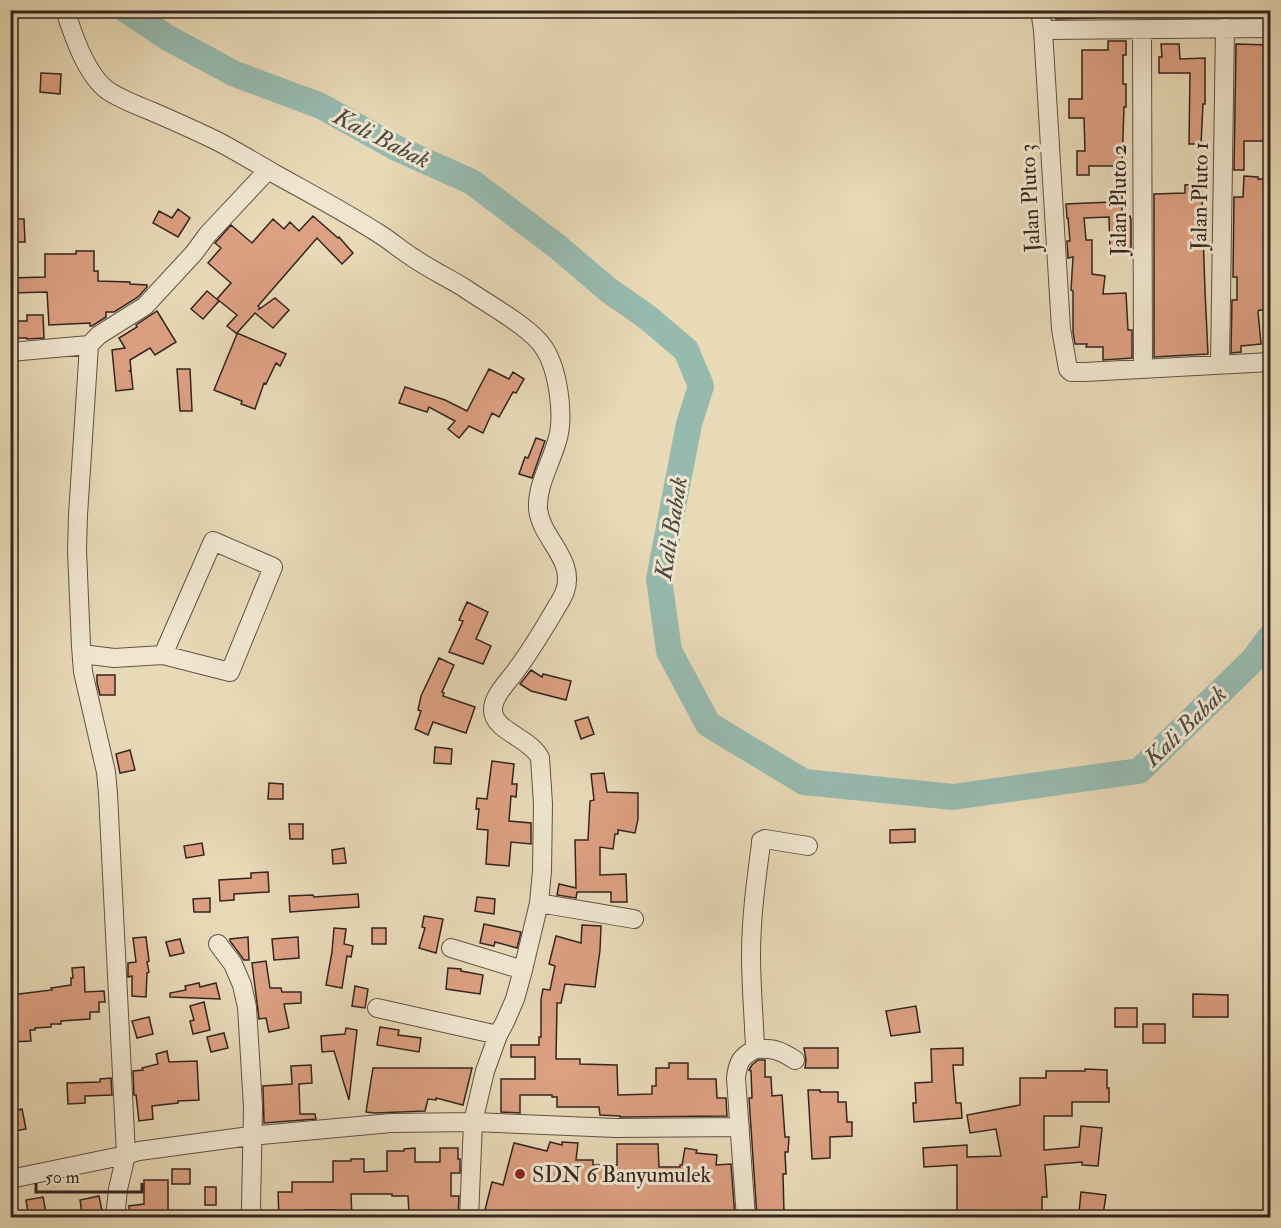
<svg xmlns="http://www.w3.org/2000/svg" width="1281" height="1228" viewBox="0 0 1281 1228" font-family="'IM FELL Double Pica',serif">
  <rect width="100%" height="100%" fill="#e8d9b7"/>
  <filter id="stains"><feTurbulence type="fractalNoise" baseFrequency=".00333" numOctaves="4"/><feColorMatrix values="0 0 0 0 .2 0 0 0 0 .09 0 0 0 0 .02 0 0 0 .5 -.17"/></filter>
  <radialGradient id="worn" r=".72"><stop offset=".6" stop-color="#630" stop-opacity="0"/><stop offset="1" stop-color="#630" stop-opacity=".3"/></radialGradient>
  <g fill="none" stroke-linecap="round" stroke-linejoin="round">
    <!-- river -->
    <path stroke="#97baaf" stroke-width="26" d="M126,10L168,38L235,74L321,106L396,148L472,182L558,247L607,289L647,317L686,350L701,386L689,424L659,579L669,651L708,724L804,782L953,797L1139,771L1254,659L1270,637"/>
  </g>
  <!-- building -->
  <path fill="#dca082" stroke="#34251f" stroke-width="1.5" d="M1056,10H1095V18L1056,19Z
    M1108,41H1126V55H1123V84H1126V107H1124L1122,166H1089V175H1077V151H1085L1084,118H1069V99H1082V50H1108Z
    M1161,44H1179L1180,59L1205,58V104H1203L1201,144H1189L1190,73H1159V57H1162Z
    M1236,44L1270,45V141H1244V170H1234Z
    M41,73L61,74L60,94L40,92Z
    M1244,176L1258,177V179H1270V224H1267L1270,259V311L1259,310L1258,312L1261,344L1241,346V352L1231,353L1232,300H1237V277H1233L1234,197H1243Z
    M1201,184L1203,218H1205V232H1203L1205,291L1208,354L1154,357V194L1185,193V185Z
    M1122,188V217L1130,216L1131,219V248L1110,249L1109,217L1084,218L1086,240H1092V274L1105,276L1103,294L1126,293L1128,330H1132V358L1103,360V347H1086L1087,344H1075L1073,332V291L1071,290L1073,257L1068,258L1067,241H1070L1068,218H1067L1066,204L1111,202V189Z
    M178,209L190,218L178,237L153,223L159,211L172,218Z
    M313,216L338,238L339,237L353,253L342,264L317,238L258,306L260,308L258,310L275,298L289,310L273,328L255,313L237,333L286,354L280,366L276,363L266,384L264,383L255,409L241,404L242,401L214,390L237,334L227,326L237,315L217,299L231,283L208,263L221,248L215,243L231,225L252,243L273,219L284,229L290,222L299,231Z
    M10,219H24L25,242H10Z
    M76,251H94V271H98V281L130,282V284L147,285V287L138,297L114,312H106V317L92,326H90V323L49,325L47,292L10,293V278L45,277V254H76Z
    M207,291L219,301L203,319L191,309Z
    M157,311L176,342L155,355L150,348L130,360L131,370L129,371H131L133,389L116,391L112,350L125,348L119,338L137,327L136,325Z
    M27,315H43L44,338L27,339V338H12V321H27Z
    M177,369H190L192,411H180Z
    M489,369L509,379L513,372L524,379L516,393L513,392L499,417L492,413L483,433L469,426L459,438L448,429L455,421L429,407L427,412L399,403L405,387L445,400L467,411Z
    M536,438L545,441L532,478L519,474L525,457L528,458Z
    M467,602L488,612L476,639L491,646L483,664L449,652L463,621L459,620Z
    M439,658L454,665L442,692L444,693L443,696L475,707L466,733L433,722L428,735L415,729L421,711L418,710L421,696Z
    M531,670L542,677L543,674L571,681L566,700L531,691L520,684Z
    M97,675H115V695H100L97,683Z
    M588,717L594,734L581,739L575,721Z
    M435,747L452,749L451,764L434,763Z
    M130,750L135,770L120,773L116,754Z
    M492,761L514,764L512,784H517L516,797L511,796L509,821L531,823V844L511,842L509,866L486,864L488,830L477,829L479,809H476L477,798L487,799Z
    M604,773L607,792L638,793V819L635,833L618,830V834H615L613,849L600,847V875L626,874L627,902H611V892H577L576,898L557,895L559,884L576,888L575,840H588L590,801L594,800L591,774Z
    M269,783L283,784V799H268Z
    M289,824H303V839H290Z
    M915,829V842L890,843V830Z
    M202,843L204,855L186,858L184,846Z
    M344,848L346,863L333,864L332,850Z
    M268,872L269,892L234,894V900L220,901L219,880L251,878V873Z
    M358,894L359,907L290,912L289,896L313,895L314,897Z
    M477,897L495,899L494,914L475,911Z
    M210,898V912H194L193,899Z
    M424,916L443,919L436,953L419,948L425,928L422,927Z
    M484,924L521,932L517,948L495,942L494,946L480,943Z
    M582,925L601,926L600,950L595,987L565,984L561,1003H557L556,1059H580V1064L617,1065L618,1095L652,1094V1086H656V1068H669V1063H688V1079H716L717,1098H726L727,1116L620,1117V1116L600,1115L599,1107H557V1097H552V1095H520V1113L501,1112V1079H535V1057H511V1045H539V1037H541V999L543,989L550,990L555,966L549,964L556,936L581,943Z
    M334,928L346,929L344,944L353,946L351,957L347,956L342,988L326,985L332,952Z
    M372,928H386V944H372Z
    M146,937L149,961L147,962L149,972L147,973L146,997L132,996V976L128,977V963L136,962L133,938Z
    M248,937L249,960H244L230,941V939Z
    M298,937L299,958L274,960L272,939Z
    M180,939L184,953L170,956L166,942Z
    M266,961L270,988H281L282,992H301V1003L284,1004L289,1028L269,1032L266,1018L259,1019L252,963Z
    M84,967L85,992L104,991L105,1002H99V1012H90V1019L61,1021V1024H51V1027L35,1028V1030H30L31,1041L10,1042V1016L14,1015L11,995L52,990L51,988L71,985V978H73L72,968Z
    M448,968L461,969V971L483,975L480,994L446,989Z
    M199,983L200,987L216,983L220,999L170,997V993L186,990L185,986Z
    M355,986L368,989L365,1008L352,1006Z
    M1193,994L1228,995V1017H1193Z
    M204,1002L210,1030L193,1034L190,1021L194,1020L190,1006Z
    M916,1006L920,1032L891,1036L886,1011Z
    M1115,1008H1137V1027H1115Z
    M149,1017L153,1034L137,1038L132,1021Z
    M1143,1024H1165V1043H1143Z
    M380,1027L399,1030L398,1035L421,1038L419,1052L377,1045Z
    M346,1028L357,1030L349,1100L334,1051L322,1052L321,1036L345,1034Z
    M224,1033L228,1048L211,1052L207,1037Z
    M804,1048H838V1068H805L806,1060Z
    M963,1048V1065H953L956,1103H961L962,1118L914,1122L913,1103H916L915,1083L932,1082L931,1049Z
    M167,1051L169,1062L197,1061L199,1100L178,1101V1103L152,1106L153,1119L139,1121L136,1095H134L133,1071L143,1070L142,1068L158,1064L156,1054Z
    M758,1060H765V1077H771L772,1096L782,1095L785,1137H789L788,1152H785L786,1174H783L784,1213L763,1214V1218H757L749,1098H752L751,1071L749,1070L752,1065Z
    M311,1065L312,1083L299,1084L300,1114H315L316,1119L264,1123L263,1086L292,1084L291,1066Z
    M373,1068H472L463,1105L436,1098V1100L428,1099L425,1111L375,1113L366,1112Z
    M1085,1069L1107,1070V1088H1109V1102H1072V1116H1044V1150L1079,1147L1081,1126L1102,1128L1098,1166L1082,1165V1162L1045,1165L1047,1197H1042V1215H1040V1218H957V1165L924,1167L923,1148L967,1145V1157L1001,1156L996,1129L970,1133L967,1115L1020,1105V1078H1046V1071H1085Z
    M111,1078L112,1095L85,1096V1103L68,1104L67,1083L100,1082V1079Z
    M808,1090H820V1092H838V1102H846L847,1122H852V1136L830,1137V1158L812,1159Z
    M22,1109L26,1129L15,1131L11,1112Z
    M550,1142L562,1145V1142L578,1143L576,1160H593V1165H617V1144H658L659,1167H680V1165H682L685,1148L697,1150L696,1153L717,1155L716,1165L731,1164L735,1218H726L727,1211L701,1212V1218H689V1215H653V1218H554L522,1210V1213L518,1212V1218H483L492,1182L503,1185L514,1143L547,1151Z
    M415,1148V1162H440V1148H458V1159H460V1173H451V1196H459L458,1218H425V1214H409L408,1196H392V1194H351L352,1218H337V1210H305V1218H279L278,1192H292V1182H333V1161H351V1159H364V1172L387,1171V1151H404V1149Z
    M172,1169H190V1184H172Z
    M144,1180H168V1218H130L129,1206L144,1204Z
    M205,1187H216V1205H205Z
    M1081,1192L1106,1195L1103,1215L1079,1212Z
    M99,1196L102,1211L82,1214L80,1200Z
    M43,1197L47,1218H29L26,1200Z"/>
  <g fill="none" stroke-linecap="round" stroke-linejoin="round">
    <!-- minor casing -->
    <g stroke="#615245" stroke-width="20">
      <path id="minor" d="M65,10C73,35 86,74 107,90C120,99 136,105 151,111C174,121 197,131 219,142C238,152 256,163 275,174C311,194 347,213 381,235C392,242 401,250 412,257C428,268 446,277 463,287C484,302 531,327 544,348C558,369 565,417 557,441C551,463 537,485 538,508C540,538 576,559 565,591C562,600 556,607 552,615C541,633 530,652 517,669C509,681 493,695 493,710C493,731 531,738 540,758L543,804L542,871L539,903L523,970L515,999L505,1022L498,1035L485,1071L473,1122L469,1218
        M1040,10L1043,30L1061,329L1068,369L1071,372H1085L1270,362
        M1043,30L1270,28
        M1142,30L1143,369
        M10,352L89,345
        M1220,365L1225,28
        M82,654L114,658L163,655L230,672L273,567L213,541L163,655
        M539,903L634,919
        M218,944L233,964L242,985L247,1007L253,1107L251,1208L253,1218
        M451,948L523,970
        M377,1008L498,1035
        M755,1049C773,1048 780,1050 795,1060
        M10,1179L126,1155L108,794L106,772L83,672L81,646L77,550L78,515L89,345L99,335L145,306L194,253L208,234L268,170
        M115,1218L118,1189L126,1155L139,1151L250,1136L391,1123L473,1122L616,1128L740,1127
        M746,1218L736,1078C738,1061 741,1057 755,1049C754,1017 751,987 751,955C751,918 756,881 761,844V841L765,839L808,846"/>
    </g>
    <!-- minor -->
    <use href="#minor" stroke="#f0e6d0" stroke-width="18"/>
  </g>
  <!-- markers -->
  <circle fill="#8f2418" stroke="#f0e6d0" stroke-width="2" cx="520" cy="1174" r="6"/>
  <g text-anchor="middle" stroke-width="6" stroke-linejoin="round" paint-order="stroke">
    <!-- street labels -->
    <g font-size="22" fill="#34251f" stroke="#f0e6d0">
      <text transform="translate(1199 196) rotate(-89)" y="8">Jalan Pluto 1</text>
      <text transform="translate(1029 198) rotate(-93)" y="8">Jalan Pluto 3</text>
      <text transform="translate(1118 200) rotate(-90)" y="8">Jalan Pluto 2</text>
    </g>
    <!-- poi labels -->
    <g font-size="22" fill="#34251f" stroke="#f0e6d0" text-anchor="start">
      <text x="532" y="1182">SDN 6 Banyumulek</text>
    </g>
    <!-- water labels -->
    <g font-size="24" font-style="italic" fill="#4d4a43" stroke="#f0e6d0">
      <text transform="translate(382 138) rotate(27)" y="8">Kali Babak</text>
      <text transform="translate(671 528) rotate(-81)" y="8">Kali Babak</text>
      <text transform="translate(1185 726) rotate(-44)" y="8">Kali Babak</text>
    </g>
  </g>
  <!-- margin -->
  <rect width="1281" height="1228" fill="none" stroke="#e8d9b7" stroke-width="36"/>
  <rect x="12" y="12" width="1257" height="1204" fill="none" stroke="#34251f" stroke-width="3"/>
  <rect x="18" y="18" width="1245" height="1192" fill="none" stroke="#34251f" stroke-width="1.5"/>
  <!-- scale -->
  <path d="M36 1183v9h106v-9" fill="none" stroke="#34251f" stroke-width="3"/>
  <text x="45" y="1183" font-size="18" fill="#34251f" stroke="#f0e6d0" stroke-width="4.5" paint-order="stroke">50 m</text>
  <rect width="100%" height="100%" filter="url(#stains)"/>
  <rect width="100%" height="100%" fill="url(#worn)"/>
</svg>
